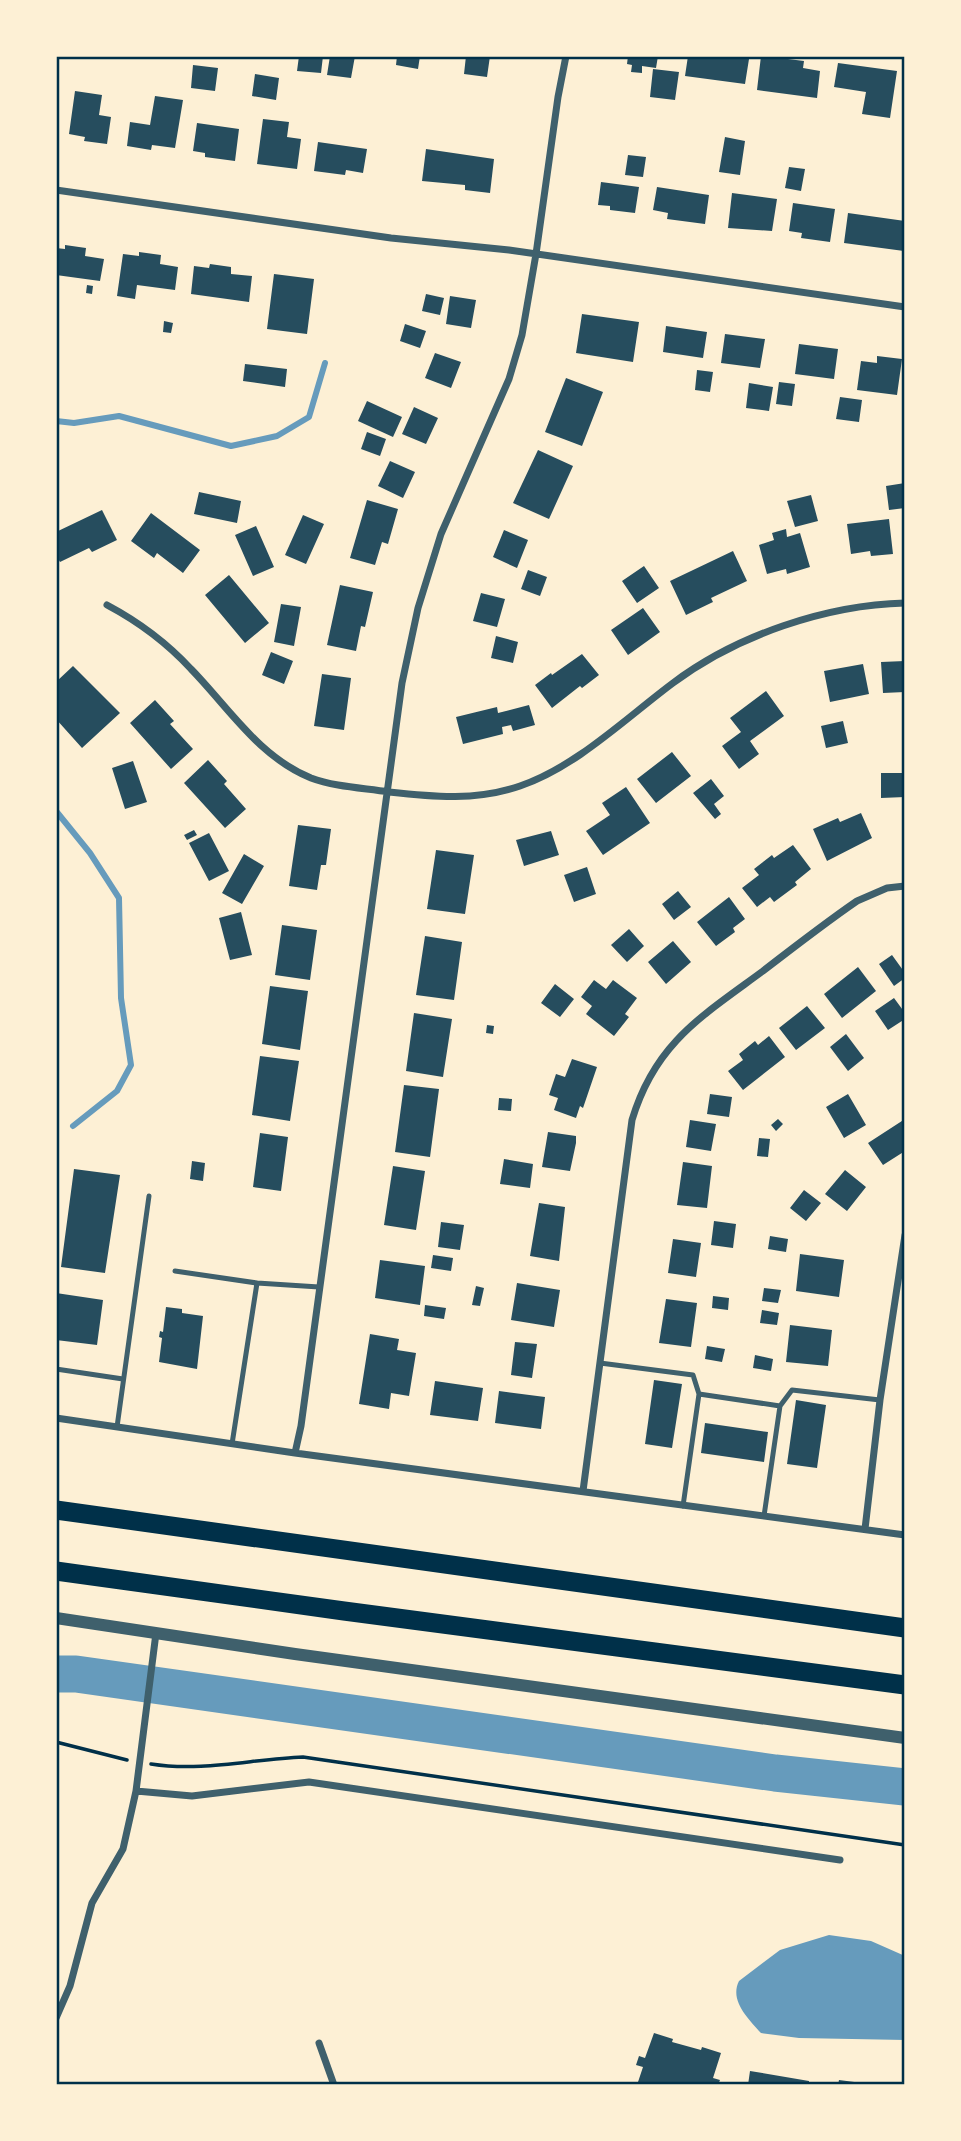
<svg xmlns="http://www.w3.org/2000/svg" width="961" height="2141" viewBox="0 0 961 2141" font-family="Bitter,serif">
  <rect width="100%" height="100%" fill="#fdf0d5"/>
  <!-- water -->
  <path fill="#669bbc" d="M827,1769L905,1777V1799L811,1790L806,1776Z
    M829,1935L871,1941L905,1956V2040L799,2038L761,2033C749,2019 729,2001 739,1981L780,1950Z"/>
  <!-- pier -->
  <path fill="#fdf0d5" d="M849,1768L870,1770L866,1798L846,1796Z"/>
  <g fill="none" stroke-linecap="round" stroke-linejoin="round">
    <!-- stream -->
    <path stroke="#669bbc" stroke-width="6" d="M56,421L74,423L119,416L231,446L277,436L309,417L325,363
      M56,811L90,853L119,898L121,998L131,1065L117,1091L73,1126"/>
    <!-- river -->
    <path stroke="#669bbc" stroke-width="37" d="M56,1674H76L775,1773L905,1787"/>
  </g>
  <!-- building -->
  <path fill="#264d5e" d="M299,56H323L321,73L297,71Z
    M330,56H355L351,78L327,75Z
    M397,56H420L418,69L396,65Z
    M466,56H490L487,77L464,74Z
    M628,56H658L656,68L642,66V73L631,72L632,65L627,64Z
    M688,56H731L749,59L745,84L685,76Z
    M761,56H788V59L804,61L803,68L820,71L817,98L757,90Z
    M838,63L897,71L890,118L862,114L866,92L834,87Z
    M193,65L218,68L215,91L191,88Z
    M653,69L679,72L675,100L650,97Z
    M255,74L279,78L276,100L252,96Z
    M75,91L102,95L99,115L111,117L107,144L84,141L85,137L69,134Z
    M155,96L183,100L175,148L152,145L151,150L127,146L130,122L150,125Z
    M263,119L289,122L287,137L301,139L297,169L257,164Z
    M197,123L239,129L235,161L205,157V153L193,151Z
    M725,137L745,141L740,175L719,172Z
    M318,142L367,149L363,173L346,170L345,175L314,171Z
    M426,149L494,159L490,193L465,190V185L422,181Z
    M628,155L646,157L643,177L625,175Z
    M789,167L805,169L801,191L785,188Z
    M601,182L639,187L635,213L610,210V206L598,205Z
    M657,187L709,195L705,224L667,219L668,213L653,210Z
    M732,193L777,199L772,231L728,228Z
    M793,203L835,209L830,242L801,238L802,233L789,231Z
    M848,213L905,221L904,251L844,243Z
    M65,245L86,248L85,256L104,259L100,281L56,275V248L65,249Z
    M139,252L161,255L160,264L178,267L175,290L137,285L135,299L117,296L123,254L139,256Z
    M210,264L231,267V274L252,276L249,302L191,294L194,266L209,268Z
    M274,274L314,279L307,334L267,329Z
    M87,285L93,286L92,294L86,293Z
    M426,294L444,298L440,315L422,311Z
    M450,296L476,300L471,328L446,324Z
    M582,314L639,322L633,362L576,353Z
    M164,321L173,323L171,333L163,332Z
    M405,324L426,331L420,348L400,341Z
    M666,326L707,332L703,358L663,352Z
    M725,334L765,339L760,368L721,363Z
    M799,344L838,349L834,379L795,374Z
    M435,353L461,362L451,388L425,378Z
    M877,356L902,359L897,395L857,390L861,361L877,363Z
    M245,364L287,369L285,387L243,381Z
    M697,370L713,372L710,392L695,390Z
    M566,378L603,392L582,446L545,432Z
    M779,382L795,384L792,406L776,404Z
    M749,383L773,387L769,411L746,408Z
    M840,397L862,400L859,422L836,419Z
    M367,401L402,417L393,437L358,421Z
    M414,407L438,418L426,444L402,434Z
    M367,432L386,439L380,456L361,449Z
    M538,450L573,466L549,519L513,503Z
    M390,461L415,472L403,498L378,486Z
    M905,483V508L889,510L886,486Z
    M199,492L241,501L237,523L194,514Z
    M811,495L818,521L795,527L787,501Z
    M367,500L398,509L388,544L382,542L375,565L350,558Z
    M102,510L117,540L92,552L89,548L60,562L56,555V532Z
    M151,513L200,550L183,573L157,553L154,558L131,541Z
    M303,515L324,524L306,564L285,555Z
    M889,519L893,554L871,556L870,551L851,554L847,524Z
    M256,526L274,567L253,576L235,535Z
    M786,529L787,537L800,533L810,567L787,574L786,569L767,574L759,545L774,540L772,533Z
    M504,530L528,540L517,568L493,557Z
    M733,551L747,581L711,598L713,602L686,615L670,581Z
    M644,566L659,588L637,603L622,581Z
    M528,570L547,577L540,596L521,589Z
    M229,575L269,623L245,643L205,595Z
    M340,585L373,592L365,627L361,626L356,651L327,645Z
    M481,593L505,599L497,627L473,621Z
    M281,604L301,607L294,646L274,642Z
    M643,608L660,632L628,655L611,630Z
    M496,636L518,642L513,663L491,658Z
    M271,652L293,661L284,684L262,675Z
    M582,654L599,675L582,688L580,686L552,708L535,685L551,673L552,675Z
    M905,661V692L883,693L881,662Z
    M863,664L869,694L830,702L824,671Z
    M73,666L120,713L82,748L56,719V682Z
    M322,674L351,678L344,730L314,726Z
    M766,691L784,716L750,741L759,754L739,769L722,746L741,732L730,718Z
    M155,700L174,721L170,724L193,749L171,769L130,723Z
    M529,705L535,725L513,731L511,725L502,727L503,734L463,744L456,717L497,707L498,713Z
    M843,721L848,743L826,748L821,726Z
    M672,752L691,776L656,803L637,779Z
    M208,760L227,781L224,784L246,809L225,828L184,783Z
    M133,761L147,802L125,809L112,768Z
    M881,773H905V797L881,798Z
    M711,779L724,796L714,804L721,814L715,819L693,793Z
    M626,787L650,823L603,855L586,831L610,815L602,803Z
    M861,813L872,838L827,861L813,829L838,818L840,822Z
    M298,825L331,829L326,865H321L317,890L289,886Z
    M194,830L197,835L187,840L184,835Z
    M551,831L559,855L524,866L516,840Z
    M209,833L229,871L209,881L189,843Z
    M793,845L811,869L795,882L797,885L774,902L770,897L757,907L742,888L759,875L754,869L772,855L774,858Z
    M436,850L474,855L465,914L427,909Z
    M244,854L264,866L242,904L222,893Z
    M587,867L596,894L574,902L564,875Z
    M678,891L691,907L674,920L662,904Z
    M729,897L745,919L733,928L735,932L716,946L697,922Z
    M241,912L252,955L230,960L219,918Z
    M282,925L317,930L310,980L275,975Z
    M629,929L644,946L627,962L611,945Z
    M425,936L462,942L454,1000L416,995Z
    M673,941L691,962L666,984L648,962Z
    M892,955L905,973V978L894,986L879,964Z
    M858,967L876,991L842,1018L824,994Z
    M594,980L606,989L613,980L637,998L625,1014L629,1017L614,1036L586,1014L592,1006L581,997Z
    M555,984L574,999L560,1017L541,1003Z
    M270,986L308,991L300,1050L262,1044Z
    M894,998L905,1013V1019L888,1030L875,1011Z
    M807,1006L825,1028L796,1050L779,1028Z
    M414,1013L452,1019L443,1077L406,1071Z
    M487,1025L494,1026L493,1034L486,1033Z
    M846,1034L864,1058L848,1071L830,1047Z
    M769,1036L785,1057L743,1090L728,1071L743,1060L739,1054L755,1041L758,1045Z
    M260,1056L299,1061L290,1121L252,1115Z
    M572,1059L597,1067L583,1108L580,1106L576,1118L554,1110L558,1098L549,1095L556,1074L565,1077Z
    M404,1085L439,1089L430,1157L395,1152Z
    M710,1094L732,1097L729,1117L707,1114Z
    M848,1094L866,1125L844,1138L826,1107Z
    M499,1098L512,1099L511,1111L498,1110Z
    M778,1119L783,1124L776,1131L771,1125Z
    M905,1119V1151L883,1165L868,1143Z
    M690,1120L716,1124L711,1151L686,1147Z
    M548,1132L576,1136V1143L570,1171L542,1167Z
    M260,1133L288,1137L281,1191L253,1187Z
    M759,1138L770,1139L768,1157L757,1156Z
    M504,1159L533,1164L530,1188L500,1184Z
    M192,1161L205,1163L203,1181L190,1179Z
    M683,1162L712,1166L707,1208L677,1205Z
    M393,1166L425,1171L416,1230L384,1225Z
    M74,1169L120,1175L105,1273L61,1267Z
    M845,1170L866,1187L847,1211L825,1194Z
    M804,1190L821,1203L806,1221L790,1208Z
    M539,1203L565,1207L559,1261L530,1256Z
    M714,1221L736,1224L733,1248L711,1245Z
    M441,1222L464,1225L460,1250L438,1247Z
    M770,1236L788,1239L786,1252L768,1249Z
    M673,1239L701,1243L696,1277L668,1273Z
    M800,1254L844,1260L839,1297L796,1291Z
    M433,1255L453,1258L451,1271L431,1268Z
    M380,1260L425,1266L420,1305L375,1298Z
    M517,1283L560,1290L554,1327L511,1320Z
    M476,1286L484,1288L480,1306L472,1305Z
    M764,1288L781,1290L778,1303L762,1301Z
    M56,1293L103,1300L97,1345L56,1340Z
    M713,1296L729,1298L728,1310L712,1308Z
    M666,1299L697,1303L691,1347L659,1343Z
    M425,1305L446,1308L444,1319L424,1316Z
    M166,1307L182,1309V1313L203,1316L197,1369L159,1362L162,1338L159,1337L160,1331L163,1332Z
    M762,1310L779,1313L777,1325L760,1323Z
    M790,1325L832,1330L828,1366L786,1362Z
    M370,1334L399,1339L397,1350L416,1353L409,1396L391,1393L389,1409L359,1404Z
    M515,1342L537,1344L532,1378L511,1375Z
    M707,1346L725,1349L722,1362L705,1359Z
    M755,1355L773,1359L771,1371L753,1368Z
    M654,1380L682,1384L672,1448L645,1444Z
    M435,1381L483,1388L478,1421L430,1415Z
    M499,1391L545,1397L541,1429L495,1423Z
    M796,1400L826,1405L817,1468L787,1464Z
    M705,1423L768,1432L764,1462L701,1453Z
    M654,2033L673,2039L672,2042L701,2050L702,2047L721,2053L713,2078L720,2080L718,2085H637L643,2067L636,2065L639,2056L645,2058Z
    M750,2071L809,2081V2085H748Z
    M839,2080L862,2083V2085H838Z"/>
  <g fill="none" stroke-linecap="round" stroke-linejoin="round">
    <!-- path -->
    <path stroke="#003049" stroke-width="3.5" d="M56,1742L127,1760
      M151,1764C202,1772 252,1759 303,1757L905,1845"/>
    <!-- service -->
    <path stroke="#3f606c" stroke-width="5" d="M175,1271L257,1283
      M600,1363L693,1375L699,1394L780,1406
      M56,1369L123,1379
      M117,1427L149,1196
      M232,1444L257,1283L319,1287
      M683,1506L699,1394
      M764,1516L780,1406L792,1390L880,1400"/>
    <!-- minor -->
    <path stroke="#3f606c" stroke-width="7" d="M56,190L391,238L509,250L905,307
      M107,605C139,622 167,643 191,669C229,708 259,757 311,778C335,787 364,788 389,792C434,797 477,801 520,786C576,767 626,718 673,683C737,635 826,605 905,603
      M56,1418L295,1453L905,1535
      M295,1453L301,1426L402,683L418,608L441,534L509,379L522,335L536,254L558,97L566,56
      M583,1491L632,1120C655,1043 702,1016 763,971C794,947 825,923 857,901L887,888L905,886
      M865,1529L880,1400L905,1235
      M136,1791L192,1796L309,1782L840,1860
      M56,2018L70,1986L92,1903L123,1849L136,1791L156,1633
      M319,2043L334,2085"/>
    <!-- tertiary -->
    <path stroke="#3f606c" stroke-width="12" d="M56,1618L295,1654L905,1738"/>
    <!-- motorway -->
    <path stroke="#003049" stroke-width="19" d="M56,1510L905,1628
      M56,1571L344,1611L905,1685"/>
  </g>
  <!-- border -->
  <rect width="961" height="2141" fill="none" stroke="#fdf0d5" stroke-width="116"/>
  <rect x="58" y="58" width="845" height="2025" fill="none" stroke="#003049" stroke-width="2.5"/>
</svg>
